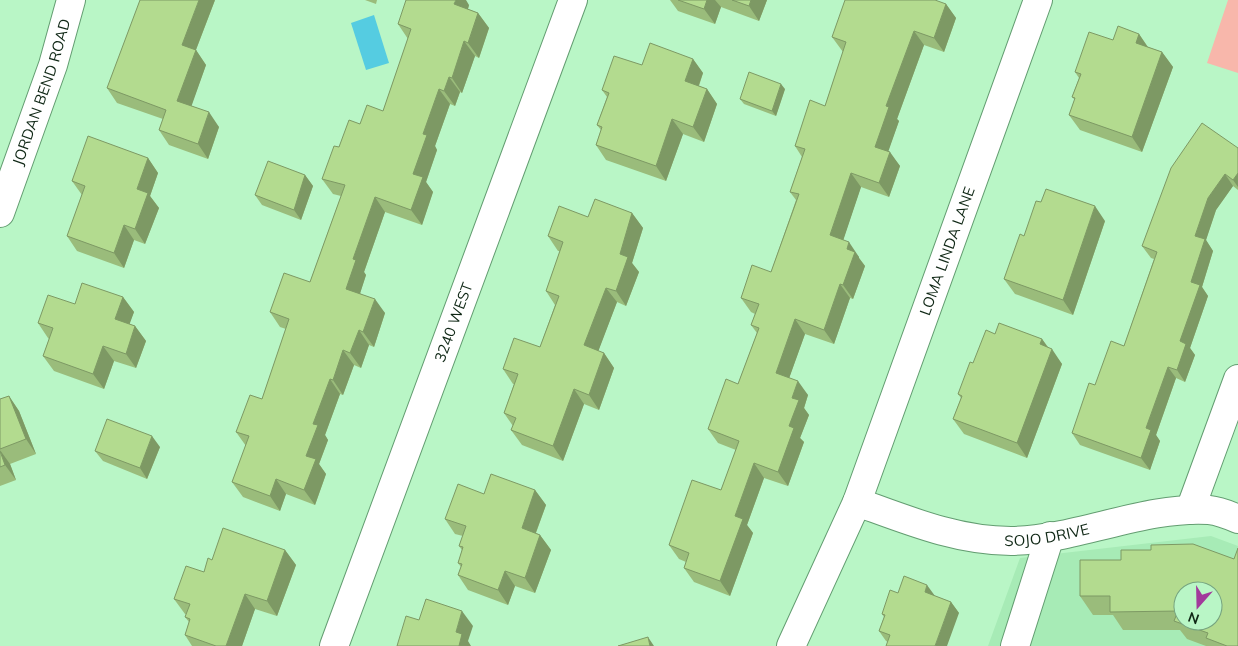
<svg xmlns="http://www.w3.org/2000/svg" width="1238" height="646" viewBox="0 0 1238 646" font-family="Mulish,sans-serif">
  <rect width="100%" height="100%" fill="#b9f6c6"/>
  <!-- built -->
  <path fill="#a7ebb6" fill-rule="evenodd" d="M1211,536L1238,546V646H988L1020,558ZM1183,591H1213V621H1183Z"/>
  <!-- green -->
  <path fill="#f8b7ab" d="M1228,0H1238V73L1207,63Z"/>
  <!-- water -->
  <path fill="#55cce1" d="M374,15L389,63L366,70L351,23Z"/>
  <g fill="none" stroke-linecap="round" stroke-linejoin="round">
    <!-- minor casing -->
    <g stroke="#639d71" stroke-width="30">
      <g id="minor">
        <path id="s1" d="M0,213L53,65L71,0"/>
        <path id="s2" d="M857,502C907,520 957,541 1011,541C1077,540 1144,506 1209,510C1219,511 1229,515 1238,519"/>
        <path d="M1190,510L1238,379"/>
        <path id="s3" d="M334,646L573,0"/>
        <path id="s4" d="M791,646L857,502L1038,0"/>
        <path d="M1015,646L1050,536"/>
      </g>
    </g>
    <!-- minor -->
    <use href="#minor" stroke="#fff" stroke-width="28"/>
  </g>
  <!-- wall -->
  <path fill="#9abc7b" d="M215,0L196,50L206,65L191,106L219,127L208,159L169,145L159,130L163,119L117,103L107,88Z
    M365,0H377L376,4Z
    M670,0H767L759,21L721,7L715,24L678,11Z
    M946,4L956,18L944,52L924,45L897,119L899,121L888,151L900,166L889,197L861,187L843,240L859,257V258L865,266L853,299L850,298L834,344L805,334L789,378L808,395L804,408L809,415L800,438L804,442L788,486L764,478L747,525L753,533L730,596L694,582L684,568L686,562L679,559L669,545L721,490L736,450L718,443L708,429L738,384L757,333L751,325L755,314L751,312L741,298L771,272L796,200L790,192L802,157L795,146L825,106L843,52L832,37Z
    M469,5L468,9L478,13L489,28L479,58L475,56L462,93L460,92L455,106L450,104L435,146L437,150L426,182L433,192L422,225L385,212L364,272L366,275L360,293L385,313L374,347L369,345L361,368L354,365L343,395L340,394L325,435L328,440L319,464L326,474L315,505L286,494L280,511L243,497L232,482L246,446L236,432L262,399L286,329L280,327L270,312L310,282L341,196L333,194L322,179L339,147L360,124L383,111L408,39L398,24Z
    M1139,34L1148,47L1162,52L1173,67L1142,152L1080,130L1069,115L1075,100L1072,97L1079,78L1075,72L1113,40Z
    M693,59L703,73L699,86L707,89L717,104L704,142L683,134L666,181L606,160L596,145L601,130L597,125L607,97L602,90L642,65Z
    M785,89L776,116L744,104L740,99Z
    M1238,148V190L1233,186L1216,210L1206,240L1213,251L1202,287L1208,296L1190,348L1195,355L1185,382L1176,378L1156,435L1160,441L1150,470L1080,445L1072,433L1095,385L1124,346L1154,259L1151,258L1142,246Z
    M148,158L158,173L150,196L159,208L145,244L134,240L124,268L77,251L67,236L82,195L72,181Z
    M305,175L313,186L301,220L262,205L255,195Z
    M632,213L643,228L632,263L639,272L626,306L617,302L598,351L604,353L614,368L599,410L584,404L563,461L522,445L511,430L513,426L504,413L514,384H513L503,369L540,347L555,305L546,291L560,251H558L548,236L588,217Z
    M1105,221L1073,315L1015,294L1004,279L1024,236Z
    M123,297L134,312L129,324L135,326L146,341L136,368L114,361L104,389L54,371L43,356L49,339L48,338L38,323L75,304Z
    M995,334L1042,339L1048,347L1062,364L1027,458L964,434L953,419L961,398L958,394Z
    M9,396L19,411L36,454L10,464L16,480L0,486V399Z
    M160,447L147,479L103,461L95,451Z
    M535,490L546,505L536,533L540,535L551,550L535,593L515,586L508,605L468,590L458,575L461,567L458,563L462,550L459,546L463,536L455,534L445,519L484,494Z
    M285,550L296,565L277,616L255,609L242,646H192L185,635L189,622L185,617L186,614H185L174,599L204,572L212,560Z
    M1121,560L1238,646H1206L1187,639L1180,630H1123L1113,615H1093L1080,596Z
    M898,593L935,596L951,602L959,613L888,642L886,641L879,631L884,617L882,614Z"/>
  <!-- shaded-wall -->
  <path fill="#7d9964" d="M199,0H215L192,60L182,45Z
    M456,0H466L469,5L465,19L454,4Z
    M707,0H715L721,7L715,24L704,9Z
    M751,0H767L759,21L749,6Z
    M946,4L956,18L944,52L934,38Z
    M478,13L489,28L479,58L468,43Z
    M914,31L924,45L897,119L899,121L885,161L875,147L886,106Z
    M1139,34L1149,49L1136,43Z
    M464,41L475,56L462,93L452,78Z
    M196,50L206,65L188,116L177,101Z
    M1162,52L1173,67L1142,152L1132,137Z
    M693,59L703,73L695,96L685,81Z
    M449,77L460,92L455,106L444,91Z
    M781,84L785,89L776,116L772,111Z
    M439,89L450,104L435,146L437,150L426,182L433,192L422,225L411,210L413,174L423,134Z
    M707,89L717,104L704,142L693,127Z
    M209,112L219,127L208,159L198,144Z
    M672,119L683,134L666,181L656,166Z
    M890,152L900,166L889,197L879,183Z
    M148,158L158,173L150,196L159,208L145,244L135,229L137,189Z
    M851,173L861,187L840,250L830,235Z
    M1238,173V187L1233,180Z
    M1225,174L1233,186L1216,210L1206,240L1213,251L1202,287L1208,296L1190,348L1195,355L1185,382L1177,370L1180,341L1191,282L1195,236L1208,198Z
    M305,175L313,186L301,220L294,210Z
    M375,197L385,212L364,272L366,275L357,303L346,289L353,259Z
    M1095,206L1105,221L1073,315L1063,300Z
    M632,213L643,228L632,263L639,272L626,306L616,291L620,254Z
    M124,225L134,240L124,268L114,253Z
    M849,242L859,257V258L865,266L853,299L843,285L847,249Z
    M840,284L850,298L834,344L824,330Z
    M606,288L617,302L595,360L584,345Z
    M123,297L134,312L126,334L115,319Z
    M375,299L385,313L374,347L363,332Z
    M795,319L805,334L786,387L776,373Z
    M135,326L146,341L136,368L126,354Z
    M359,330L369,345L361,368L350,353Z
    M1042,339L1051,352L1052,349L1062,364L1027,458L1017,443L1040,344Z
    M103,346L114,361L104,389L93,374Z
    M343,350L354,365L343,395L333,380Z
    M604,353L614,368L599,410L589,395Z
    M1168,367L1176,378L1156,435L1160,441L1150,470L1141,458L1146,428Z
    M330,379L340,394L325,435L328,440L319,464L326,474L315,505L304,490L306,456L313,424Z
    M798,381L808,395L804,408L809,415L800,438L804,442L788,486L778,472L789,426L792,398Z
    M574,389L584,404L563,461L553,446Z
    M9,396L19,411L36,454L26,439Z
    M152,436L160,447L147,479L140,468Z
    M0,450L10,464L16,480L5,465Z
    M754,463L764,478L747,525L753,533L730,596L720,581L735,516Z
    M276,479L286,494L280,511L270,496Z
    M535,490L546,505L532,543L522,528Z
    M540,535L551,550L535,593L525,578Z
    M285,550L296,565L277,616L267,601Z
    M505,571L515,586L508,605L498,590Z
    M927,585L935,596L932,603L925,592Z
    M245,594L255,609L242,646H226Z
    M951,602L959,613L947,646H935Z
    M462,611L473,626L468,641L471,646H459L456,632Z
    M648,637L654,646H650Z"/>
  <!-- building -->
  <path fill="#b3db8f" stroke="#7d9964" fill-rule="evenodd" d="M140,0H199L182,45L196,50L177,101L209,112L198,144L159,130L166,110L107,88Z
    M406,0H456L454,4L478,13L468,43L464,41L452,78L449,77L444,91L439,89L423,134L427,135L413,174L423,177L411,210L375,197L353,259L356,260L346,289L375,299L363,332L359,330L350,353L343,350L333,380L330,379L313,424L318,425L306,456L316,459L304,490L276,479L270,496L232,482L249,436L236,432L250,395L262,399L289,319L270,312L284,273L310,282L345,185L322,179L334,146L339,147L349,120L360,124L367,105L383,111L411,29L398,24Z
    M678,0H707L704,9Z
    M732,0H751L749,6Z
    M845,0H935L946,4L934,38L914,31L886,106L889,107L875,147L890,152L879,183L851,173L830,235L849,242L847,249L855,252L843,285L840,284L824,330L795,319L776,373L798,381L792,398L799,400L789,426L794,428L778,472L754,463L735,516L743,519L720,581L684,568L689,553L669,545L692,480L721,490L739,441L708,429L726,379L738,384L759,328L751,325L759,304L741,298L752,265L771,272L799,194L790,192L805,149L795,146L810,100L825,106L846,42L832,37Z
    M1118,26L1139,34L1136,43L1162,52L1132,137L1069,115L1075,98L1072,97L1081,74L1075,72L1089,32L1113,40Z
    M650,43L693,59L685,81L707,89L693,127L672,119L656,166L596,145L602,127L597,125L609,93L602,90L614,56L642,65Z
    M749,72L781,84L772,111L740,99Z
    M1202,123L1238,148V173L1233,180L1225,174L1208,198L1195,236L1205,239L1191,282L1200,285L1180,341L1186,344L1177,370L1168,367L1146,428L1151,430L1141,458L1072,433L1089,383L1095,385L1111,341L1124,346L1157,252L1142,246L1171,168Z
    M88,136L148,158L137,189L148,193L135,229L124,225L114,253L67,236L85,186L72,181Z
    M268,161L305,175L294,210L255,195Z
    M1046,189L1095,206L1063,300L1004,279L1020,234L1024,236L1036,201L1041,202Z
    M595,199L632,213L620,254L628,257L616,291L606,288L584,345L604,353L589,395L574,389L553,446L511,430L516,418L504,413L518,374L503,369L514,338L540,347L559,296L546,291L563,242L548,236L559,206L588,217Z
    M82,283L123,297L115,319L135,326L126,354L103,346L93,374L43,356L53,328L38,323L48,295L75,304Z
    M999,323L1042,339L1040,344L1052,349L1017,443L953,419L962,396L958,394L970,362L973,363L986,330L995,334Z
    M9,396L26,439L0,449V399Z
    M107,419L152,436L140,468L95,451Z
    M0,451L5,465L0,467Z
    M491,474L535,490L522,528L540,535L525,578L505,571L498,590L458,575L462,564L458,563L463,547L459,546L466,526L445,519L458,484L484,494Z
    M223,528L285,550L267,601L245,594L226,646H216L185,635L190,619L185,617L190,604L174,599L186,566L204,572L208,558L212,560Z
    M1193,544L1234,559L1238,548V646H1227L1206,638L1208,633L1174,621L1178,611L1110,612V596H1080V560H1121V550H1151V545ZM1183,591H1213V621H1183Z
    M904,576L927,585L925,592L951,602L935,646H886L890,635L879,631L885,615L882,614L890,590L898,593Z
    M426,599L462,611L456,632L462,634L459,646H397L406,616L419,620Z
    M648,637L650,646H618Z"/>
  <g text-anchor="middle" stroke-width="5" stroke-linejoin="round" paint-order="stroke">
    <!-- street labels -->
    <g font-size="15" fill="#0f2715" stroke="#b9f6c6">
      <text dy="5" stroke="none"><textPath href="#s1" startOffset="128">JORDAN BEND ROAD</textPath></text>
      <text dy="5" stroke="none"><textPath href="#s4" startOffset="425">LOMA LINDA LANE</textPath></text>
      <text dy="5" stroke="none"><textPath href="#s3" startOffset="345">3240 WEST</textPath></text>
      <text dy="5" stroke="none"><textPath href="#s2" startOffset="196">SOJO DRIVE</textPath></text>
    </g>
  </g>
  <!-- north arrow -->
  <g transform="translate(1198 606) rotate(200)"><circle r="24" fill="#b9f6c6" stroke="#75a37f"/>
  <path d="M0-4L9 19L0 12L-9 19Z" fill="#a2399b"/>
  <text y="-8" font-size="14" font-weight="bold" text-anchor="middle" fill="#0f2715">N</text>
  </g>
</svg>
